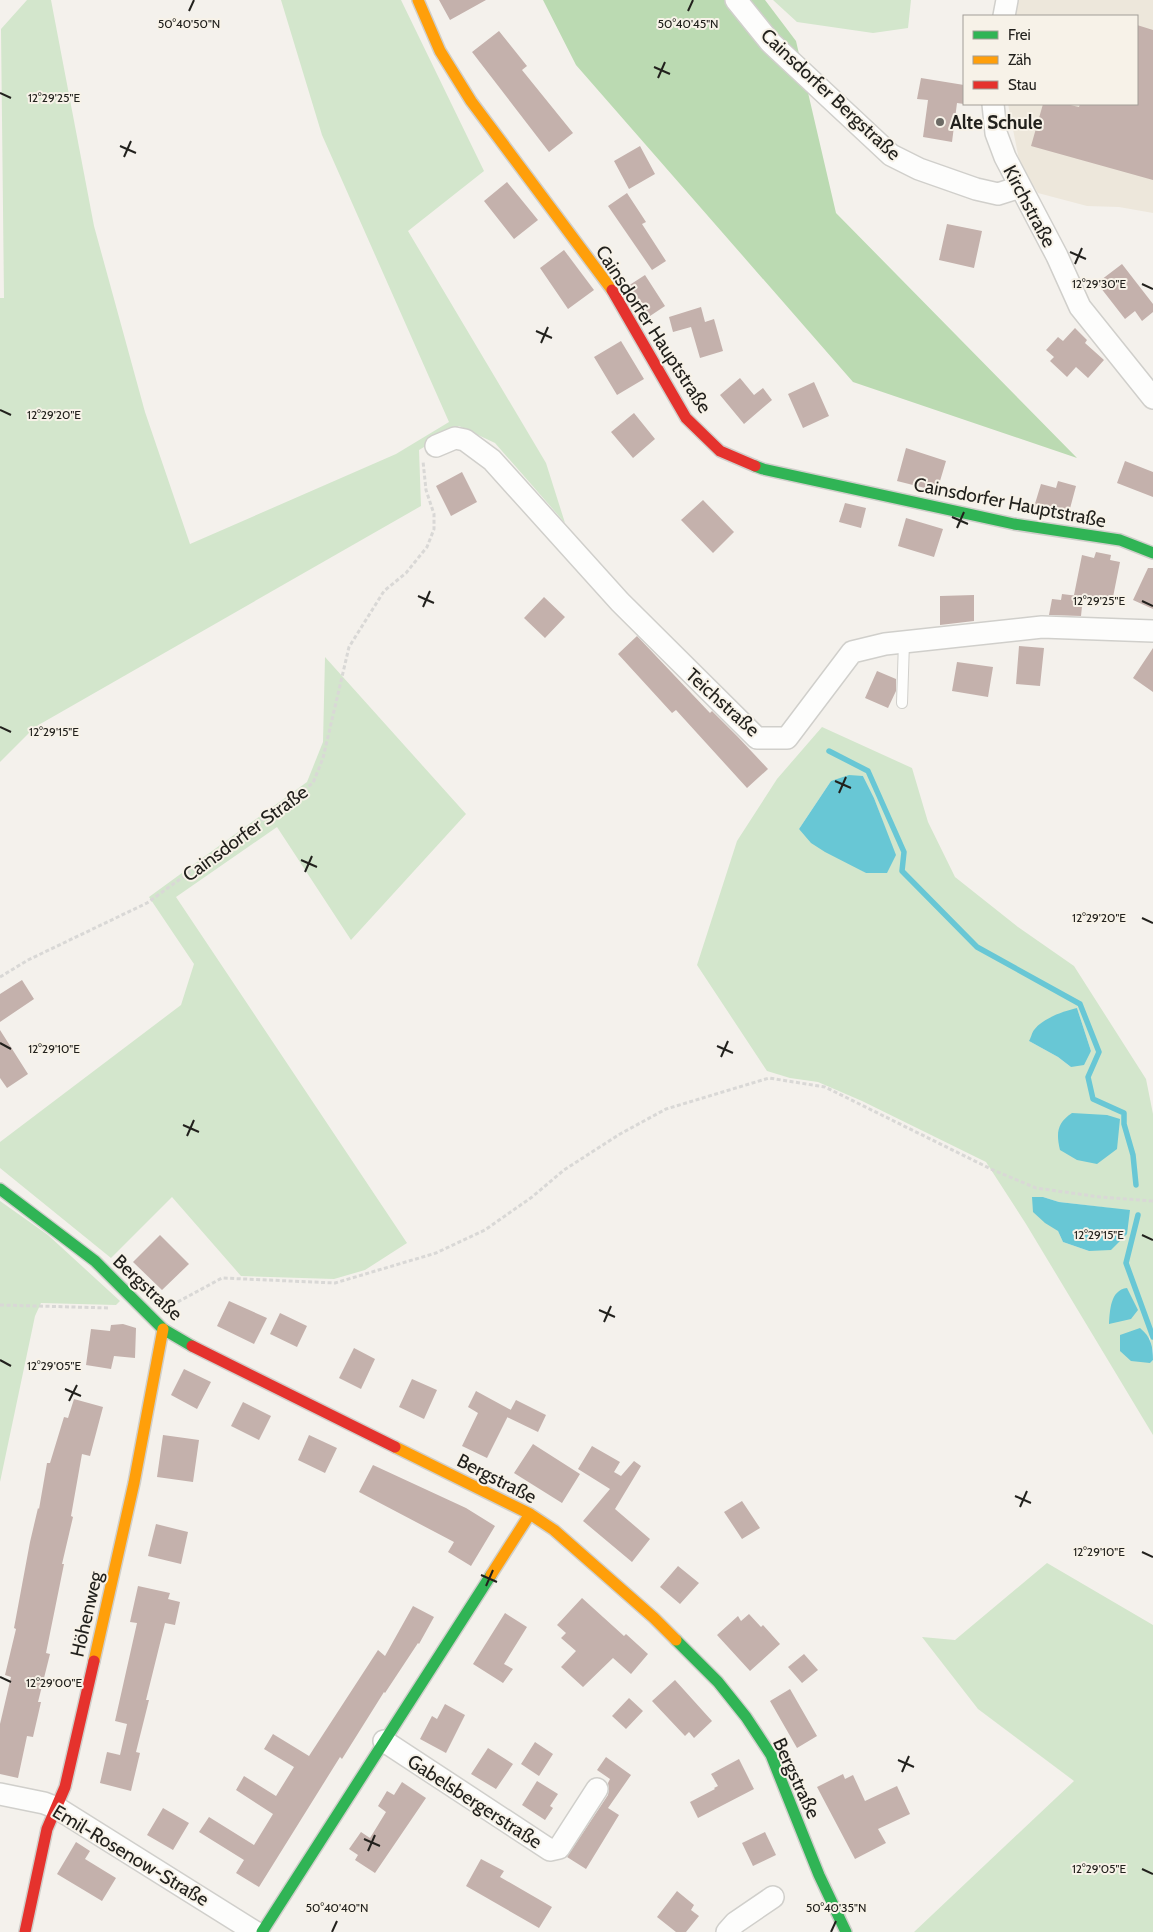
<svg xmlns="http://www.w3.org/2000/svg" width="1153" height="1932" font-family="Cabin,sans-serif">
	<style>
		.built { fill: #ede7db }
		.green { fill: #d3e6cc; fill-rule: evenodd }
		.forest { fill: #bbdab2 }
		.water { fill: #68c7d5 }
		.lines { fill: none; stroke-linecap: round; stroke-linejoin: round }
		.stream { stroke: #68c7d5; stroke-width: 5.5 }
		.building { fill: #c4b1ac }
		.lane-casing { stroke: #d0cfcb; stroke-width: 12 }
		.street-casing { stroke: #d0cfcb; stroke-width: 24 }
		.fast-casing { stroke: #d0cfcb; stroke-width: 14 }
		.slow-casing { stroke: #d0cfcb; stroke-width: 14 }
		.jam-casing { stroke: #d0cfcb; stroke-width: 14 }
		.path { stroke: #d9d8d6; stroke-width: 3; stroke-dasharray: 4 2.5; stroke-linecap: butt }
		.lane { stroke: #fdfdfc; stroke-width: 10 }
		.street { stroke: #fdfdfc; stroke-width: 21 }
		.fast { stroke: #30b455; stroke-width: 11 }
		.slow { stroke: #ff9f0a; stroke-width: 11 }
		.jam { stroke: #e5322d; stroke-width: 11 }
		.ticks { fill: none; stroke: #22211d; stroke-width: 2 }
		.poi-dot { fill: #6c6a65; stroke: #f7f2e8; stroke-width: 2 }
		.labels { text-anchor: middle; stroke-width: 4; stroke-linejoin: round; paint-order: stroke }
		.street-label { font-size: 19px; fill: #22211d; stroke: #f7f2e8 }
		.poi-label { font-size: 19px; font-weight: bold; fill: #22211d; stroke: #f7f2e8; text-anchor: start }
		.ticks-label { font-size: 12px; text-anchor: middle; fill: #22211d; stroke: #f7f2e8; stroke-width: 4; stroke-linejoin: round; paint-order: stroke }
	</style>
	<rect width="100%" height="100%" fill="#f4f1ec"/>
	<!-- built -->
	<path class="built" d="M1015,0H1153V213L1119,207L1087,206L1038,193L1020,165L1008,104H1137V16H1013Z"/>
	<!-- green -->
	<path class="green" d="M27,0H51L94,226L145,412L190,544L396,454L449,422L322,135L281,0H401L484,171L408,231L546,463L565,523L495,443L459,426L419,450L421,506L35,727L0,762V298H4L1,29Z
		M773,0H911L908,28L873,33L797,22Z
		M325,657L466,814L351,940L277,827L176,897L407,1243L365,1270L334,1279L241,1276L172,1197L111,1258L0,1168V1142L181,1005L194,964L149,897L307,782L323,742Z
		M822,727L912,768L928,822L955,877L1018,927L1074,966L1146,1079L1153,1114V1351L1149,1336L1150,1363L1153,1360V1435L1026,1224L986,1162L862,1101L818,1082L790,1078L767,1071L697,965L737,841L777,779ZM863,776L874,798L895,855L866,873L799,829L831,781ZM1077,1008L1091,1051L1071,1067L1058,1057L1029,1041ZM1043,1197L1059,1202L1110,1208L1089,1251L1063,1242Z
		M0,1201L48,1235L120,1301L116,1305L41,1303L35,1316L0,1482Z
		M1047,1563L1153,1625V1932H914L1074,1781L978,1709L922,1637L955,1640Z"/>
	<!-- forest -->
	<path class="forest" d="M543,0H765L796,41L836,213L1077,458L853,382L576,65Z"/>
	<!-- water -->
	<path class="water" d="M849,775L863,776L874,798L896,855L887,873H866L825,852L811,843L799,829L831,781Z
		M1077,1008L1091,1051L1084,1065L1071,1067L1058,1057L1029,1041C1031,1038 1032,1032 1034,1030C1043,1018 1064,1011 1077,1008Z
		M1072,1113L1107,1115L1120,1119L1117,1149L1097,1164L1077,1160L1060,1150C1056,1133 1057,1123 1072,1113Z
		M1032,1197H1043L1059,1202L1130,1210L1127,1234L1111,1250L1089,1251L1063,1242L1058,1231L1045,1223L1033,1212Z
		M1127,1288L1138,1310L1131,1319L1109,1324C1110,1311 1110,1290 1127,1288Z
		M1140,1328C1151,1337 1153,1346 1153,1360L1150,1363L1131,1361L1120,1351V1335Z"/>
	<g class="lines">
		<!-- stream -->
		<path class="stream" d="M829,751L868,771L904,852L902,871L977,947L1080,1004L1099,1052L1088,1077L1093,1099L1124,1113V1124L1133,1155L1136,1185
			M1138,1215L1126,1263L1153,1337"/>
	</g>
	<!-- building -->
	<path class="building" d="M439,0H486L450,20Z
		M1137,25L1153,30V180L1031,146L1043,104H1066L1079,107L1080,104H1137Z
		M499,31L527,66L522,70L573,133L549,152L472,52Z
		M921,78L964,85V104L957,103L952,142L923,137L928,100L917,99Z
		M640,146L655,174L629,189L614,161Z
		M507,182L538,220L514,239L484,201Z
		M627,193L646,222L642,224L666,261L652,270L608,206Z
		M947,224L982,231L974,268L939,260Z
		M564,250L594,290L568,309L540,268Z
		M1122,264L1153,304V312L1142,321L1135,311L1125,319L1097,283Z
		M645,275L665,306L647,318L628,286Z
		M701,307L705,322L714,319L723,351L700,358L691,327L673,332L669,317Z
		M1075,328L1087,340L1085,343L1104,360L1088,378L1076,367L1067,377L1050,361L1054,357L1046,350L1058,337L1063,341Z
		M621,341L644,379L617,395L594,357Z
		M740,378L754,395L763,388L772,400L744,424L720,395Z
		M814,382L829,416L803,428L788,394Z
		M634,413L655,439L633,458L611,432Z
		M906,448L946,461L937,491L897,481Z
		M1125,461L1153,472V497L1117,483Z
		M462,472L477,502L451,516L436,486Z
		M1058,481L1076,486L1068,516L1034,507L1041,484L1056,488Z
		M703,500L734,532L713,553L681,520Z
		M845,503L866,508L861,528L839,522Z
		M906,518L943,529L934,557L898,546Z
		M1096,552L1111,555L1110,560L1120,562L1112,602L1083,597L1081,616L1049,615L1052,599L1061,600L1062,594L1078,596L1074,595L1082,555L1094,558Z
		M1148,568H1153V609L1133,600Z
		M974,595V621L940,625V596Z
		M544,597L565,617L545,638L524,618Z
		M637,636L710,713L712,711L738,737L768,769L747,788L676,710L672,713L618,654Z
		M1019,646L1044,648L1040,686L1016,684Z
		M1153,648V692L1133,678Z
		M957,662L993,667L988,697L952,691Z
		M877,671L896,679V691L888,708L865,698Z
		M22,980L34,999L0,1022V994Z
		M0,1030L28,1074L7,1088L0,1078Z
		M160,1235L189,1264L162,1290L133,1262Z
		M229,1301L267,1318L254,1344L217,1326Z
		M280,1313L307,1326L297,1347L270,1334Z
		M123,1324L136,1328L135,1358L114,1356L111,1369L86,1365L91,1329L110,1331L111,1325Z
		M354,1348L375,1359L361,1389L339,1378Z
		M184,1369L211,1382L197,1409L171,1395Z
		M412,1379L437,1390L424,1419L399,1407Z
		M476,1391L511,1410L487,1458L462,1446L478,1413L468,1407Z
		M74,1399L103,1407L90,1456L82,1454L71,1516L73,1517L62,1564H64L46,1653L50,1654L38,1702H41L33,1737L27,1736L18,1778L0,1774V1724L11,1677L5,1675L16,1629L14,1628L30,1542L38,1508L39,1509L47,1463H50L64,1417L68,1418Z
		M516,1400L546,1415L538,1432L507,1417Z
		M243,1402L271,1416L259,1440L231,1426Z
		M163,1435L199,1440L193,1482L157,1477Z
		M309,1435L337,1448L325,1473L298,1460Z
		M533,1444L580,1474L562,1503L514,1473Z
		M592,1446L620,1462L614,1472L621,1476L634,1461L641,1466L615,1509L650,1539L632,1562L583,1521L610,1489L578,1469Z
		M373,1465L466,1508L495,1526L471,1566L448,1552L454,1542L359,1492Z
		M742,1501L760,1528L742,1539L724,1512Z
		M156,1524L188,1532L181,1564L148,1556Z
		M678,1566L699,1583L680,1604L660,1587Z
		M138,1586L170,1593L168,1599L180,1602L175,1625L165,1623L146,1700H149L136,1752L140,1753L131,1791L100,1783L107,1752L120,1755L127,1724L115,1721L137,1623L130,1622Z
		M582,1598L624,1636L626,1634L648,1654L631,1674L613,1658L583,1687L561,1667L576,1651L561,1638L566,1633L557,1625Z
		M413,1606L434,1617L419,1644L418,1643L385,1693L384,1692L342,1759L340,1757L259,1887L236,1873L244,1860L199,1832L209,1817L254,1845L273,1814L236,1790L244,1776L276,1796L294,1767L264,1749L273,1734L309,1756L378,1650L385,1656Z
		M505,1613L527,1627L504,1664L513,1669L503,1683L473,1664Z
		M749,1614L761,1627L763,1625L780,1644L750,1671L717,1635L738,1616L741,1621Z
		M804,1654L818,1670L802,1683L788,1667Z
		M675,1680L712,1721L694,1738L689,1732L685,1736L652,1701Z
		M790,1689L817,1736L797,1748L770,1701Z
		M629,1698L643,1711L626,1729L612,1716Z
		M445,1704L465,1715L446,1753L420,1739L432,1716L437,1719Z
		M535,1742L553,1754L539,1776L521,1764Z
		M488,1748L513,1764L496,1789L471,1774Z
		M606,1757L631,1775L608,1808L619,1815L586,1869L567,1857L608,1795L609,1789L608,1783L610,1779L597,1770Z
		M739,1759L754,1789L698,1818L690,1802L715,1789L714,1788L718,1786L711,1774Z
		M843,1774L845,1779L853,1775L865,1801L897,1786L910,1814L878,1829L886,1843L855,1859L817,1787Z
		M537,1781L558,1794L550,1806L553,1808L545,1820L522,1805Z
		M402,1782L426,1798L375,1873L355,1860L358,1855L349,1849L361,1832L370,1838L386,1812L378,1806L387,1791L394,1795Z
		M163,1808L189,1823L173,1850L147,1835Z
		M765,1832L776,1855L753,1866L742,1843Z
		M76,1842L90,1851L85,1859L116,1878L102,1901L57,1874Z
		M481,1859L504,1871L500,1877L552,1907L539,1928L466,1886Z
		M677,1891L694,1905L691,1910L699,1916L686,1932H676L657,1917Z"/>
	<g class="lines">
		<defs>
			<path id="lane" d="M902,703L904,642"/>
			<path id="street" d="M736,0L770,42L891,155L919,169L976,189L998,194L1020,187
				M1004,16L1007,0
				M993,104L996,133L1005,157L1057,256L1080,307L1153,398
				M436,446L455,438L465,440L492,460L620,602L757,738H787L852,652L885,644L1042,627L1153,631
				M384,1741L550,1850L559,1848L597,1789
				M0,1794L44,1803L57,1808L255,1932
				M727,1932L735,1923L773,1897"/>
			<path id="fast" d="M755,466L763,469L1014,524L1120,540L1153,553
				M0,1189L95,1261L163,1329L192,1346
				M676,1640L718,1682L746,1717L771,1755L819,1875L846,1932
				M262,1932L491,1575"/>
			<path id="slow" d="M418,0L440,51L471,101L612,290
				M395,1447L530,1514L554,1530L654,1618L676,1640
				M491,1575L530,1514
				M94,1661L134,1483L163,1329"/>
			<path id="jam" d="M612,290L686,418L720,451L755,466
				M192,1346L395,1447
				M25,1932L47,1829L65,1787L94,1661"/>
		</defs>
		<!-- lane casing -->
		<use href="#lane" class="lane-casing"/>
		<!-- street casing -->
		<use href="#street" class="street-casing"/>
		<!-- fast casing -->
		<use href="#fast" class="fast-casing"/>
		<!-- slow casing -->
		<use href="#slow" class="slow-casing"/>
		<!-- jam casing -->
		<use href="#jam" class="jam-casing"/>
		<!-- path -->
		<path class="path" d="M0,977L28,960L147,903L313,783L323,758L349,647L384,591L406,573L427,547L434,529V514L426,490L423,461
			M0,1305L109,1308
			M172,1305L222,1278L335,1283L436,1253L485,1230L532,1197L564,1170L620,1134L666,1109L769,1078L825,1087L993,1170L1036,1188L1100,1197L1153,1201"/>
		<!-- lane -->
		<use href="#lane" class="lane"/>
		<!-- street -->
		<use href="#street" class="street"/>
		<!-- fast -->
		<use href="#fast" class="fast"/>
		<!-- slow -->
		<use href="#slow" class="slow"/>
		<!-- jam -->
		<use href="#jam" class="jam"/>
	</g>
	<!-- ticks -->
	<path class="ticks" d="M189,11L194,0M688,11L693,0M654,67L670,74M658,78L665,62M0,93L11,98M120,146L136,153M124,157L131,141M1070,252L1086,259M1075,264L1082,248M1142,284L1153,289M536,331L552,338M541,343L548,327M0,410L11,415M952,517L968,524M957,528L964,512M418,596L434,603M1142,601L1153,606M423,607L430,591M0,727L11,732M835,781L851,788M839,793L846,777M301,860L317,867M305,872L312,856M1142,918L1153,923M0,1043L11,1049M717,1046L733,1053M721,1057L728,1041M183,1125L199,1132M187,1136L194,1120M1142,1235L1153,1240M599,1310L615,1317M604,1322L611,1306M0,1360L11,1366M65,1389L81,1396M69,1401L77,1385M1015,1496L1031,1503M1020,1507L1027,1491M1142,1552L1153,1557M481,1575L497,1582M486,1586L493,1570M0,1677L11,1682M898,1760L914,1767M902,1772L909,1756M364,1839L380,1846M368,1851L375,1835M1142,1869L1153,1874M332,1932L337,1921M831,1932L836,1921"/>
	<!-- markers -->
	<circle class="poi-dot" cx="940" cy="122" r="5"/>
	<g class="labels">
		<!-- street labels -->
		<g class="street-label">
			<text transform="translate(831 94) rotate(43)" y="7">Cainsdorfer Bergstraße</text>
			<text transform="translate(1030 206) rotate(62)" y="7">Kirchstraße</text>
			<text transform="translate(654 329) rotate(57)" y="7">Cainsdorfer Hauptstraße</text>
			<text transform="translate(1010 502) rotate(11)" y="7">Cainsdorfer Hauptstraße</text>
			<text transform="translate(723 702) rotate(42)" y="7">Teichstraße</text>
			<text transform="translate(245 833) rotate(-36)" y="7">Cainsdorfer Straße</text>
			<text transform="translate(148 1287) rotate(43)" y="7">Bergstraße</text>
			<text transform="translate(497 1478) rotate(27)" y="7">Bergstraße</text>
			<text transform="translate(86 1614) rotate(-77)" y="7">Höhenweg</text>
			<text transform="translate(797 1778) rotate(65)" y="7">Bergstraße</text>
			<text transform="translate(475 1801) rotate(33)" y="7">Gabelsbergerstraße</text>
			<text transform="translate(131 1855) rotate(31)" y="7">Emil-Rosenow-Straße</text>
		</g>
		<!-- poi labels -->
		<g class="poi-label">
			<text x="950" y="129">Alte Schule</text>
		</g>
	</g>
	<g class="ticks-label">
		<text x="189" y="28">50°40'50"N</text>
		<text x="688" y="28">50°40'45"N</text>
		<text x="54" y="102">12°29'25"E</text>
		<text x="1099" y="288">12°29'30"E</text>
		<text x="54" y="419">12°29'20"E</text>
		<text x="1099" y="605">12°29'25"E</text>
		<text x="54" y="736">12°29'15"E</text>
		<text x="1099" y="922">12°29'20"E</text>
		<text x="54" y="1053">12°29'10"E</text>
		<text x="1099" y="1239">12°29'15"E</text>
		<text x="54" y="1370">12°29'05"E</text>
		<text x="1099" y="1556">12°29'10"E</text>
		<text x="54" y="1687">12°29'00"E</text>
		<text x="1099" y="1873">12°29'05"E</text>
		<text x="337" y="1912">50°40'40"N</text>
		<text x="836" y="1912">50°40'35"N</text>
	</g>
	<!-- legend -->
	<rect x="963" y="15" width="175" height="90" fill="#f7f2e8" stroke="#a29e97"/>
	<rect x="973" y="31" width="25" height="8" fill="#30b455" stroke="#a29e97"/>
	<text x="1008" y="40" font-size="15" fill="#22211d">Frei</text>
	<rect x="973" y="56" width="25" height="8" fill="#ff9f0a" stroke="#a29e97"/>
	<text x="1008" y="65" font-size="15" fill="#22211d">Zäh</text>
	<rect x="973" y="81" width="25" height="8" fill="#e5322d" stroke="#a29e97"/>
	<text x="1008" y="90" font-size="15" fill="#22211d">Stau</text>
</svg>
